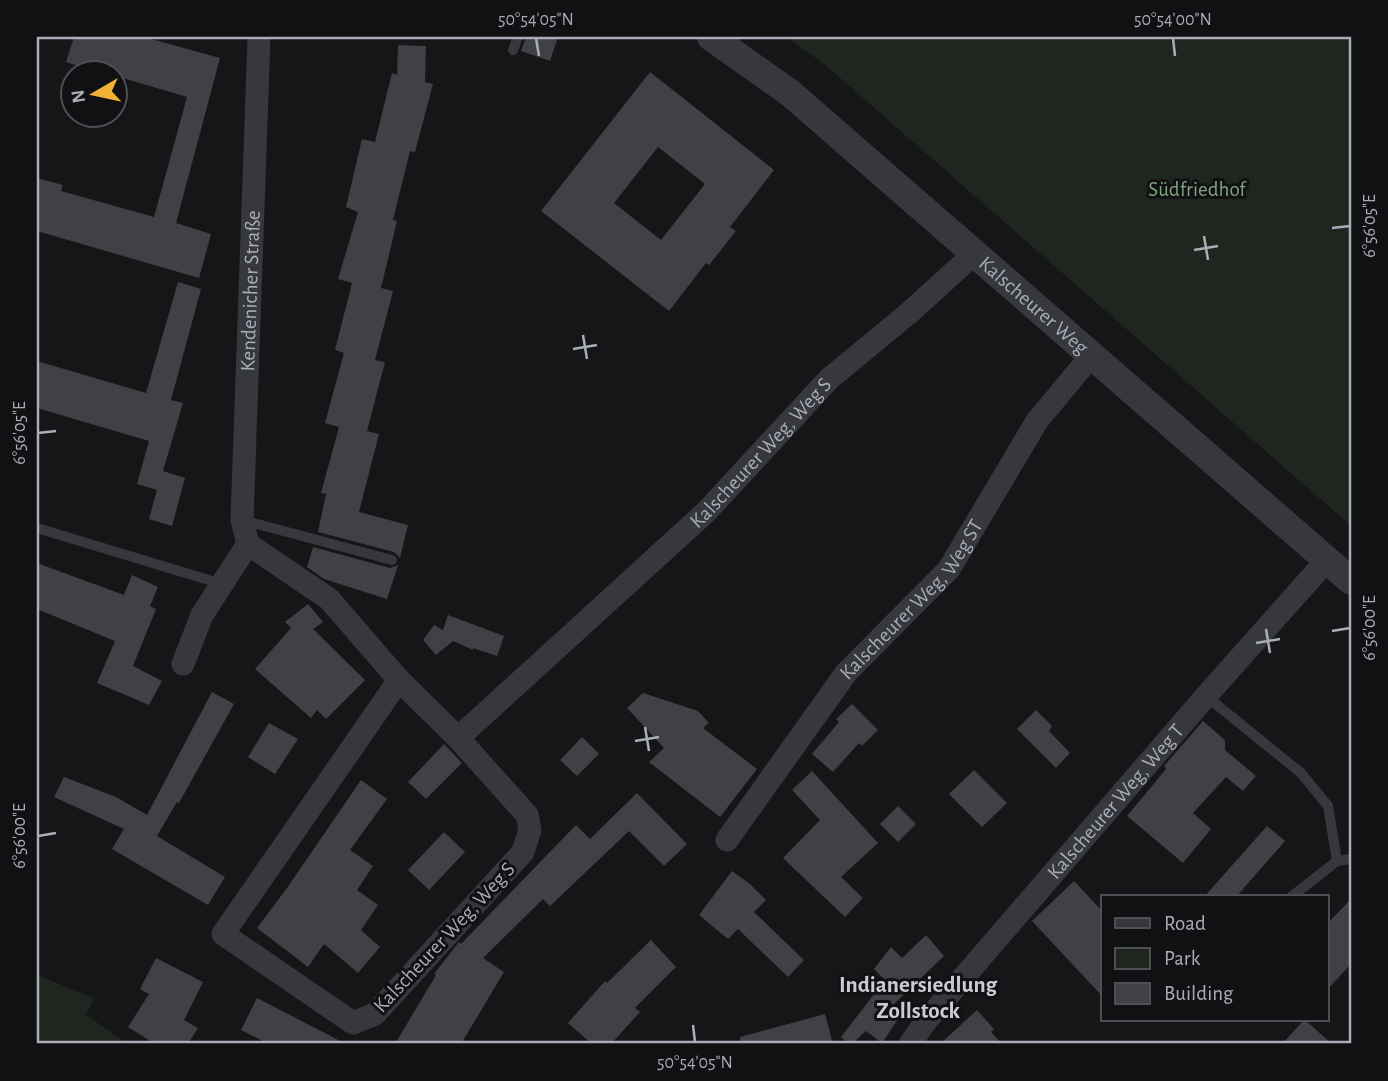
<svg xmlns="http://www.w3.org/2000/svg" width="1388" height="1081" font-family="'Alegreya Sans',sans-serif">
	<style>
		.green { fill: #1e261f }
		.building { fill: #404145; fill-rule: evenodd }
		.lines { fill: none; stroke-linecap: round; stroke-linejoin: round }
		.service { stroke: #37383d; stroke-width: 10 }
		.minor { stroke: #37383d; stroke-width: 23 }
		.tertiary { stroke: #37383d; stroke-width: 28 }
		.ticks { fill: none; stroke: #a8adb8; stroke-width: 2.5 }
		.labels { text-anchor: middle; stroke-width: 6; stroke-linejoin: round; paint-order: stroke }
		.park-label { font-size: 21px; fill: #7fa381; stroke: #111113 }
		.street-label { font-size: 21px; fill: #a8adb8; stroke: #111113 }
		.neighbourhood-label { font-size: 23px; font-weight: bold; fill: #c9ccd4; stroke: #111113 }
		.neatline { fill: none; stroke: #a8adb8; stroke-width: 2.5 }
		.ticks-label { font-size: 18px; text-anchor: middle; fill: #a8adb8 }
	</style>
	<rect width="100%" height="100%" fill="#161618"/>
	<!-- green -->
	<path class="green" d="M786,37H1351V526L823,63Z
		M37,975L94,998L86,1015L128,1044H37Z"/>
	<!-- building -->
	<path class="building" d="M74,37H144L220,58L176,223L211,234L199,278L37,231V178L63,185L61,191L154,217L187,97L116,76V74H105L66,62Z
		M526,37H558L550,61L521,51Z
		M398,45L426,46L425,82L433,84L415,152L410,151L393,220L397,221L381,288L393,291L375,360L385,362L367,431L379,434L359,512L408,525L400,558L394,552L318,532L326,494L321,493L339,427L325,423L344,353L335,350L352,283L338,279L358,212L346,207L362,139L375,142L392,73L397,75Z
		M650,72L774,170L730,227L736,231L709,265L706,263L669,311L541,211ZM658,147L705,184L661,240L614,203Z
		M178,282L201,289L171,400L183,403L163,471L185,478L172,526L149,519L157,490L137,484L149,441L37,408V361L146,393Z
		M313,547L390,568L398,565L387,599L324,579L307,567Z
		M37,563L124,595L132,575L158,587L150,606L156,609L133,666L162,681L149,705L97,683L115,641L37,609Z
		M308,604L323,622L313,629L365,680L326,719L317,710L311,718L255,669L291,628L285,622Z
		M448,615L504,636L497,656L473,648V650L453,641L436,655L423,640L434,625L443,630Z
		M212,692L234,704L179,803L177,802L157,836L225,877L208,905L112,849L124,829L54,797L64,777L116,797L147,815Z
		M643,693L698,711L709,723L703,728L757,769L720,817L649,762L664,748L627,708Z
		M852,704L878,730L862,746L859,743L833,772L812,754L839,722L836,719Z
		M1036,710L1052,726L1049,731L1070,753L1056,768L1017,729Z
		M1203,721L1225,740V750L1256,776L1243,791L1226,777L1193,813L1211,829L1183,863L1127,816L1166,769L1164,766Z
		M269,723L298,739L275,774L248,757Z
		M582,737L599,754L577,776L560,760Z
		M444,744L462,763L426,799L408,782Z
		M974,770L1007,803L982,827L949,794Z
		M812,771L878,843L841,877L863,898L845,917L783,858L820,820L792,790Z
		M361,780L387,799L350,850L373,866L357,890L378,905L361,930L380,947L358,973L324,944L308,967L257,928L287,888Z
		M637,793L687,844L664,866L629,831L550,906L543,899L483,958L504,972L461,1044H395L436,975L434,974L459,942L461,944L576,825L590,839Z
		M898,806L916,824L898,842L880,824Z
		M1267,826L1285,841L1236,897H1204Z
		M444,832L465,852L429,890L408,870Z
		M732,871L750,884L766,900L754,912L804,960L788,977L738,929L728,939L699,915Z
		M1074,881L1103,912V997L1032,921Z
		M1351,899V964L1327,990V924Z
		M926,935L944,956L894,1004L903,1012L882,1043L866,1031L852,1044H849L841,1037L885,980L874,969L891,947L902,958Z
		M651,940L676,967L635,1008L640,1012L611,1044H592L568,1023L605,981L607,983Z
		M156,958L203,982L184,1020L198,1028L188,1044H155L128,1027L149,994L140,989Z
		M257,998L346,1044H269L241,1030Z
		M977,1010L994,1029L991,1032L1002,1044H940Z
		M825,1014L833,1044H741L740,1037Z
		M1304,1020H1305L1332,1044H1282Z"/>
	<g class="lines">
		<!-- service -->
		<path class="service" d="M513,50L518,37
			M242,520L392,560
			M37,528L212,581L221,587
			M1206,696L1301,773L1328,806L1337,861
			M1291,897L1337,861L1351,859"/>
		<!-- minor -->
		<g class="minor">
			<path id="s1" d="M248,544L242,520L259,37"/>
			<path d="M248,544L329,599L399,680"/>
			<path d="M183,664L202,615L248,544"/>
			<path d="M399,680L458,738L527,815L530,830L523,852L375,1014L353,1023L223,934Z"/>
			<path id="s2" d="M458,738L706,512L829,379L909,313L974,254"/>
			<path id="s3" d="M727,840L846,673L949,569L1037,421L1091,356"/>
			<path id="s4" d="M910,1044L926,1021L1206,696L1326,561"/>
		</g>
		<!-- tertiary -->
		<path class="tertiary" id="s5" d="M711,37L790,93L1351,581"/>
	</g>
	<!-- ticks -->
	<path class="ticks" d="M536,38L539,56M1173,38L1175,56M1332,228L1350,226M1204,236L1208,260M1194,250L1218,246M583,335L587,359M573,349L597,345M38,433L56,431M1266,629L1270,653M1332,631L1350,628M1256,643L1280,639M645,727L649,751M635,741L659,737M38,836L56,833M693,1025L695,1042"/>
	<g class="labels">
		<!-- park labels -->
		<g class="park-label">
			<text x="1197" y="196">Südfriedhof</text>
		</g>
		<!-- street labels -->
		<g class="street-label">
			<text dy="7" stroke="none"><textPath href="#s1" startOffset="254">Kendenicher Straße</textPath></text>
			<text dy="7" stroke="none"><textPath href="#s5" startOffset="420">Kalscheurer Weg</textPath></text>
			<text dy="7" stroke="none"><textPath href="#s2" startOffset="416">Kalscheurer Weg, Weg S</textPath></text>
			<text dy="7" stroke="none"><textPath href="#s3" startOffset="304">Kalscheurer Weg, Weg ST</textPath></text>
			<text dy="7" stroke="none"><textPath href="#s4" startOffset="318">Kalscheurer Weg, Weg T</textPath></text>
			<text transform="translate(444 937) rotate(-47)" y="7">Kalscheurer Weg, Weg S</text>
		</g>
		<!-- neighbourhood labels -->
		<g class="neighbourhood-label">
			<text x="918" y="992">Indianersiedlung<tspan x="918" dy="26">Zollstock</tspan></text>
		</g>
	</g>
	<!-- border -->
	<rect width="1388" height="1081" fill="none" stroke="#111113" stroke-width="77"/>
	<!-- legend -->
	<rect x="1101" y="895" width="228" height="126" fill="#111113" stroke="#4d4f55" stroke-width="2"/>
	<rect x="1115" y="918" width="35" height="10" fill="#37383d" stroke="#4d4f55" stroke-width="2"/>
	<text x="1164" y="930" font-size="21" fill="#a8adb8">Road</text>
	<rect x="1115" y="948" width="35" height="21" fill="#1e261f" stroke="#4d4f55" stroke-width="2"/>
	<text x="1164" y="965" font-size="21" fill="#a8adb8">Park</text>
	<rect x="1115" y="983" width="35" height="21" fill="#404145" stroke="#4d4f55" stroke-width="2"/>
	<text x="1164" y="1000" font-size="21" fill="#a8adb8">Building</text>
	<!-- north arrow -->
	<g transform="translate(94 94) rotate(261)"><circle r="33" fill="#111113" stroke="#4d4f55" stroke-width="2"/>
	<path d="M0-5L12 26L0 18L-12 26Z" fill="#f2b134"/>
	<text y="-10" font-size="19" font-weight="bold" text-anchor="middle" fill="#a8adb8">N</text>
	</g>
	<rect x="38" y="38" width="1312" height="1004" class="neatline"/>
	<g class="ticks-label">
		<text x="536" y="25">50°54'05"N</text>
		<text x="1173" y="25">50°54'00"N</text>
		<text transform="translate(1369 226) rotate(-90)" y="6">6°56'05"E</text>
		<text transform="translate(19 433) rotate(-90)" y="6">6°56'05"E</text>
		<text transform="translate(1369 628) rotate(-90)" y="6">6°56'00"E</text>
		<text transform="translate(19 836) rotate(-90)" y="6">6°56'00"E</text>
		<text x="695" y="1068">50°54'05"N</text>
	</g>
</svg>
